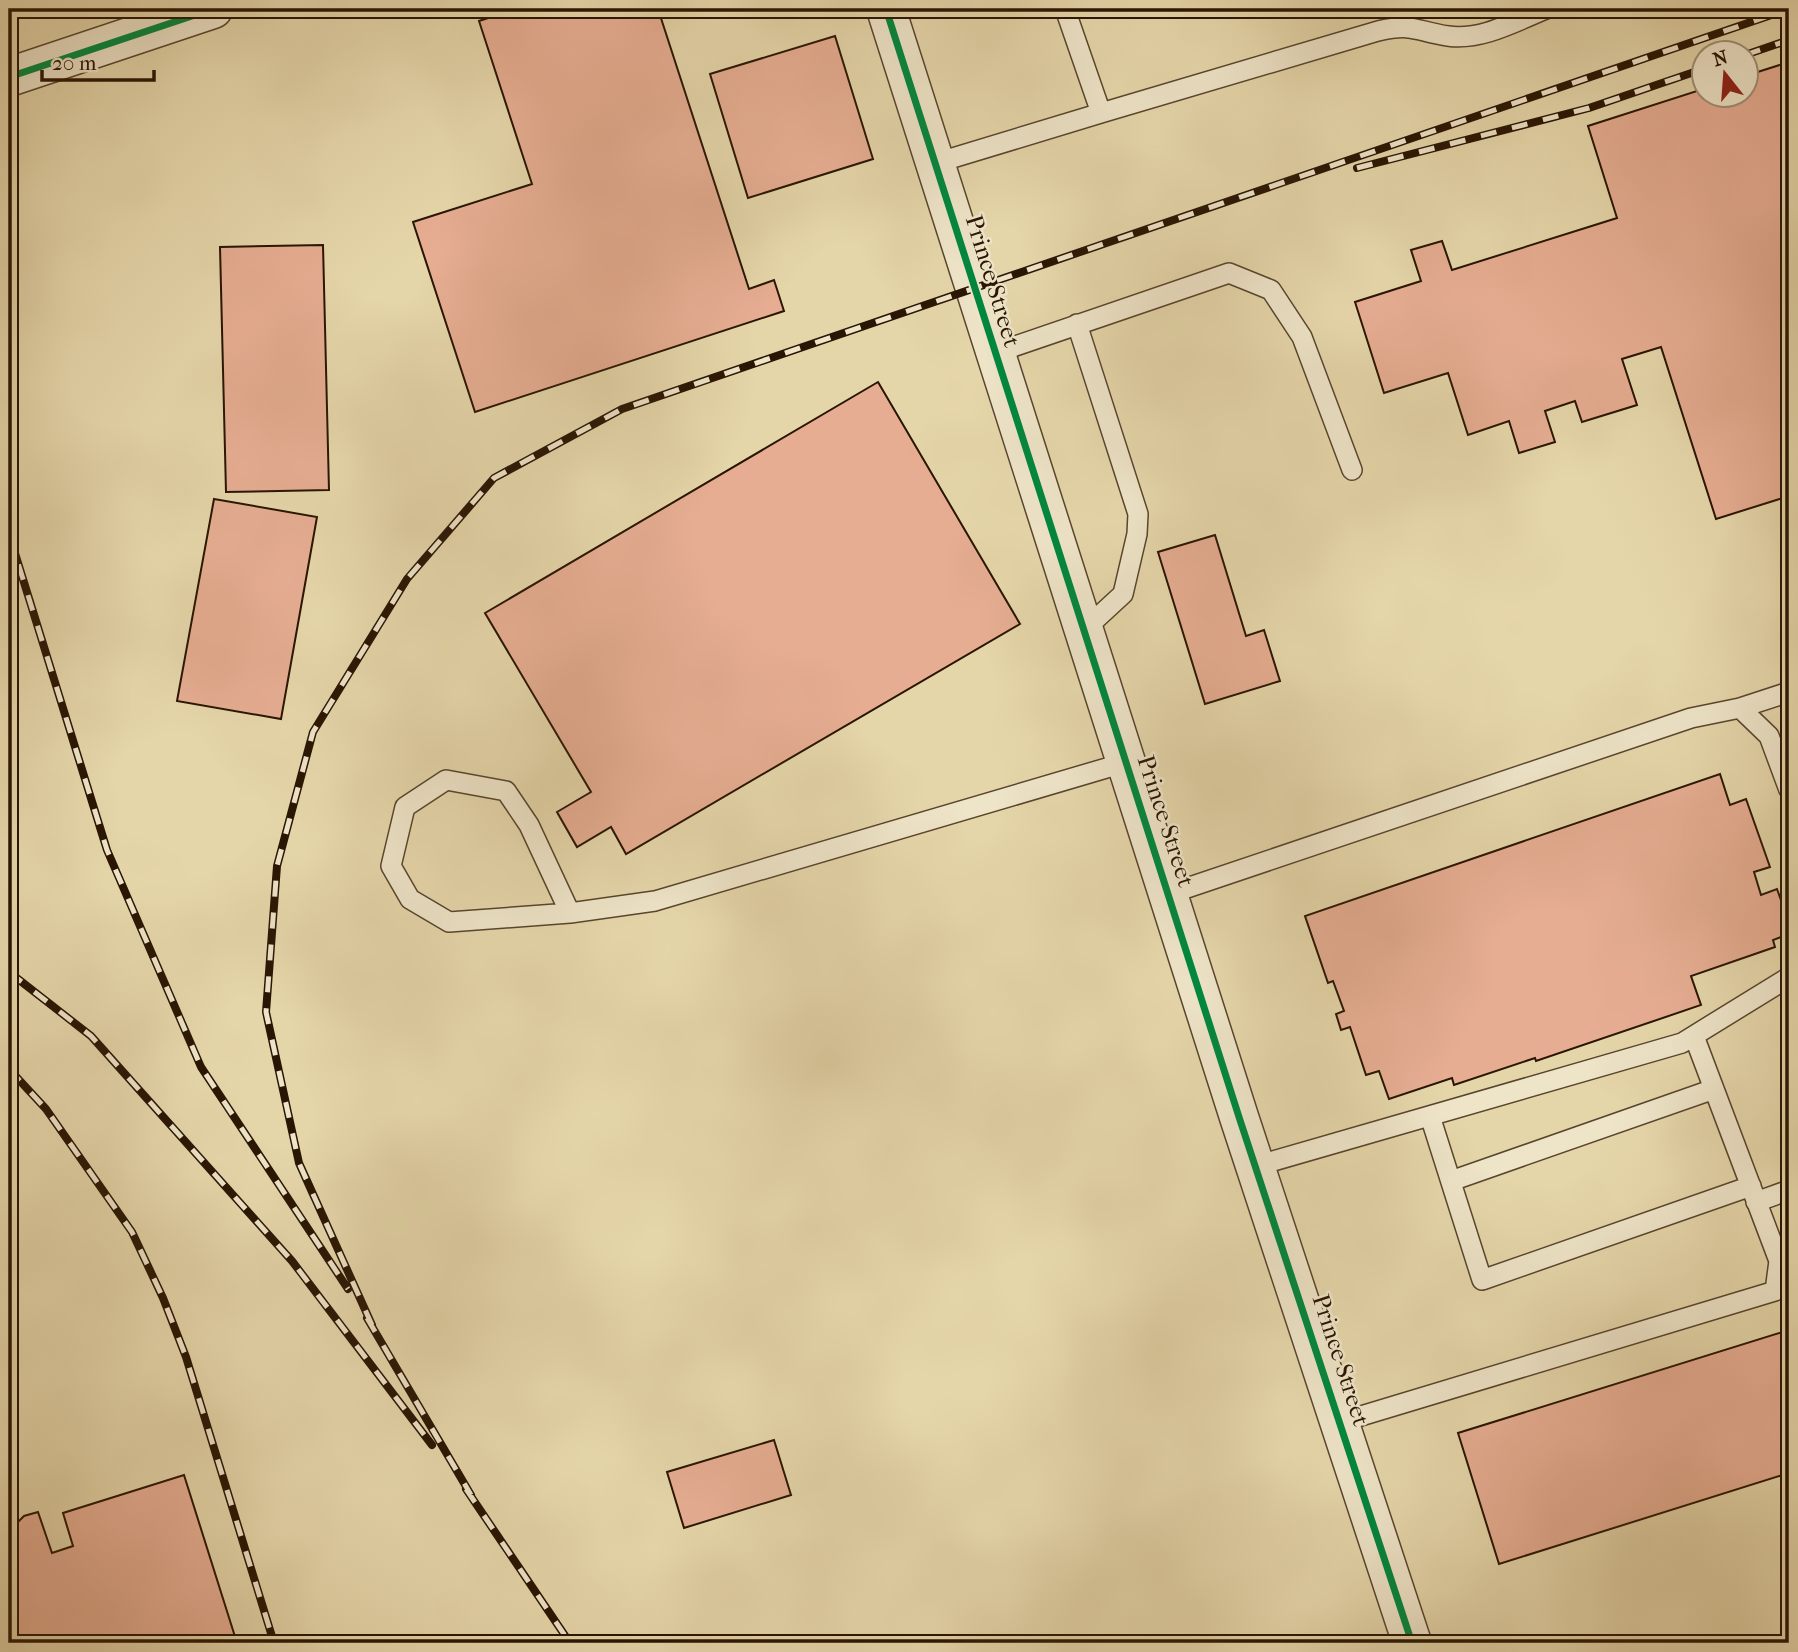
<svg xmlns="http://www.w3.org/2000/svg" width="1798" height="1652" font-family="'IM FELL French Canon',serif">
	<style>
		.building { fill: #e6ad92; stroke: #291503; stroke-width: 2 }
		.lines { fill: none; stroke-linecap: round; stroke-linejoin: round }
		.lane-casing { stroke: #58452d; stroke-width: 22 }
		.street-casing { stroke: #58452d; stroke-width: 41 }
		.lane { stroke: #eee4c8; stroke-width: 19 }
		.street { stroke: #eee4c8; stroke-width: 38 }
		.rail-casing { stroke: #291503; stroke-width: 8 }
		.rail { stroke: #eee4c8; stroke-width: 5; stroke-dasharray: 16; stroke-linecap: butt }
		.cycleway-casing { stroke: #eee4c8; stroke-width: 11 }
		.cycleway { stroke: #00873e; stroke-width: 7 }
		.labels { text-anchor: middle; stroke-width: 5; stroke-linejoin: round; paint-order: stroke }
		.street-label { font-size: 24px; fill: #291503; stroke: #eee4c8 }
	</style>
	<rect width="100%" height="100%" fill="#e5d6aa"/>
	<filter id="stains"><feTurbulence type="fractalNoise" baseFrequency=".00286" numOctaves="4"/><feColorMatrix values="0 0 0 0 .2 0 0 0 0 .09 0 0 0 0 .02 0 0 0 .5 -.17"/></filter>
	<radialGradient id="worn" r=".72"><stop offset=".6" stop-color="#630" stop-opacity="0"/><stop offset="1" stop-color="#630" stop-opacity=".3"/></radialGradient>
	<!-- building -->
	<path class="building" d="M516,9H658L749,289L774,280L784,311L475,412L413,222L532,184L479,21Z
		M835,36L873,159L748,198L710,74Z
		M1789,62V496L1716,519L1661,347L1622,359L1637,405L1582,422L1575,401L1545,411L1555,442L1519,453L1509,421L1468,435L1448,373L1384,393L1355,302L1421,281L1411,250L1442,241L1452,270L1617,218L1588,126L1703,89V94H1745V76Z
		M323,245L329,490L226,492L220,247Z
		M878,382L1020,624L626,854L611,827L577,847L557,812L591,792L485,613Z
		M214,499L317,517L281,719L177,701Z
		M1215,535L1246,636L1264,630L1280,681L1205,704L1158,552Z
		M1720,774L1730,805L1746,799L1770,867L1754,872L1761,895L1777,889L1789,923V934L1773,940L1775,947L1691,976L1701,1005L1536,1061L1535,1058L1454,1085L1452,1078L1389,1099L1379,1071L1366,1075L1350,1027L1341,1030L1336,1014L1344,1011L1333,981L1328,983L1305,916Z
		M1789,1330V1473L1499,1564L1458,1433Z
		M774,1440L791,1495L684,1528L667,1472Z
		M184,1475L237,1643H9V1531L24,1516L38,1512L52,1553L73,1546L63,1513Z"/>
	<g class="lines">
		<defs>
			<path id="lane" d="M1101,113L1378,31C1414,23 1415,31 1448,36C1481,41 1516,21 1546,9
				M936,163L1101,113L1065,9
				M1077,324L1138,514L1137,534L1123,594L1084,630
				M995,353L1229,273L1271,290L1302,337L1352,470
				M1740,708L1789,692
				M1169,894L1691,718L1740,708L1769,736L1789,790
				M570,913L529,825L506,791L446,780L405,807L391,866L410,899L449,922L570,913L655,901L1127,762
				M1430,1116L1482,1280L1751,1186
				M1256,1166L1682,1043L1789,977
				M1451,1181L1714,1089
				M1756,1202L1789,1190
				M1341,1422L1775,1291L1779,1261L1694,1036"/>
			<path id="street" d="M886,9L1239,1117L1412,1643
				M9,77L213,9"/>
		</defs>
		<!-- lane casing -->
		<use href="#lane" class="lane-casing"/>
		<!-- street casing -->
		<use href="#street" class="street-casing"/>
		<!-- lane -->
		<use href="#lane" class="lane"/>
		<!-- street -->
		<use href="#street" class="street"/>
		<defs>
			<path id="rail" d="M1745,55L1789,40
				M1357,168L1589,108L1703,69
				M9,534L107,850L201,1067L348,1289
				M9,972L91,1036L292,1261L432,1445
				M9,1069L46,1109L132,1232L163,1298L186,1357L274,1643
				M367,1318L471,1495
				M372,1325L299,1163L266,1012L277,866L313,732L407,579L494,478L622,409L1789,9
				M466,1489L570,1643"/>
		</defs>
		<!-- rail casing -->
		<use href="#rail" class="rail-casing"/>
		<!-- rail -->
		<use href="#rail" class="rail"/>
		<defs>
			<path id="cycleway" d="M886,9L1239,1117L1412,1643
				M9,77L213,9"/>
		</defs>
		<!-- cycleway casing -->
		<use href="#cycleway" class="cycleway-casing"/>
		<!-- cycleway -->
		<use href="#cycleway" class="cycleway"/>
	</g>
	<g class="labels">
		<!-- street labels -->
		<g class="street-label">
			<text transform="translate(993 281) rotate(73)" y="8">Prince Street</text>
			<text transform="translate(1166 821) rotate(72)" y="8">Prince Street</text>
			<text transform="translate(1341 1360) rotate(72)" y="8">Prince Street</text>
		</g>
	</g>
	<!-- margin -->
	<rect width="1798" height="1652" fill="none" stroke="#e5d6aa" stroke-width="35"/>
	<rect x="10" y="10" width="1777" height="1631" fill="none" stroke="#291503" stroke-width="3.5"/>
	<rect x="18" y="18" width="1763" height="1617" fill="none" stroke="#291503" stroke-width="2"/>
	<!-- north arrow -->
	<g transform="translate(1725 74) rotate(343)"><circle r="33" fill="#eee4c8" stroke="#9f9179" stroke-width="2"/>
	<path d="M0-5L12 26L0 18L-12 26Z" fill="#8f2418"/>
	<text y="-10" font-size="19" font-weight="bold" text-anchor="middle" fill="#291503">N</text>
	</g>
	<!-- scale -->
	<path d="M42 70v10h112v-10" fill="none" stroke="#291503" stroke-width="3.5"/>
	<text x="52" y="70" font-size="21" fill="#291503" stroke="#eee4c8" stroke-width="5" paint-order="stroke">20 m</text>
	<rect width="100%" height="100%" filter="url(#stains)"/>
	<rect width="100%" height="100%" fill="url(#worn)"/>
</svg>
